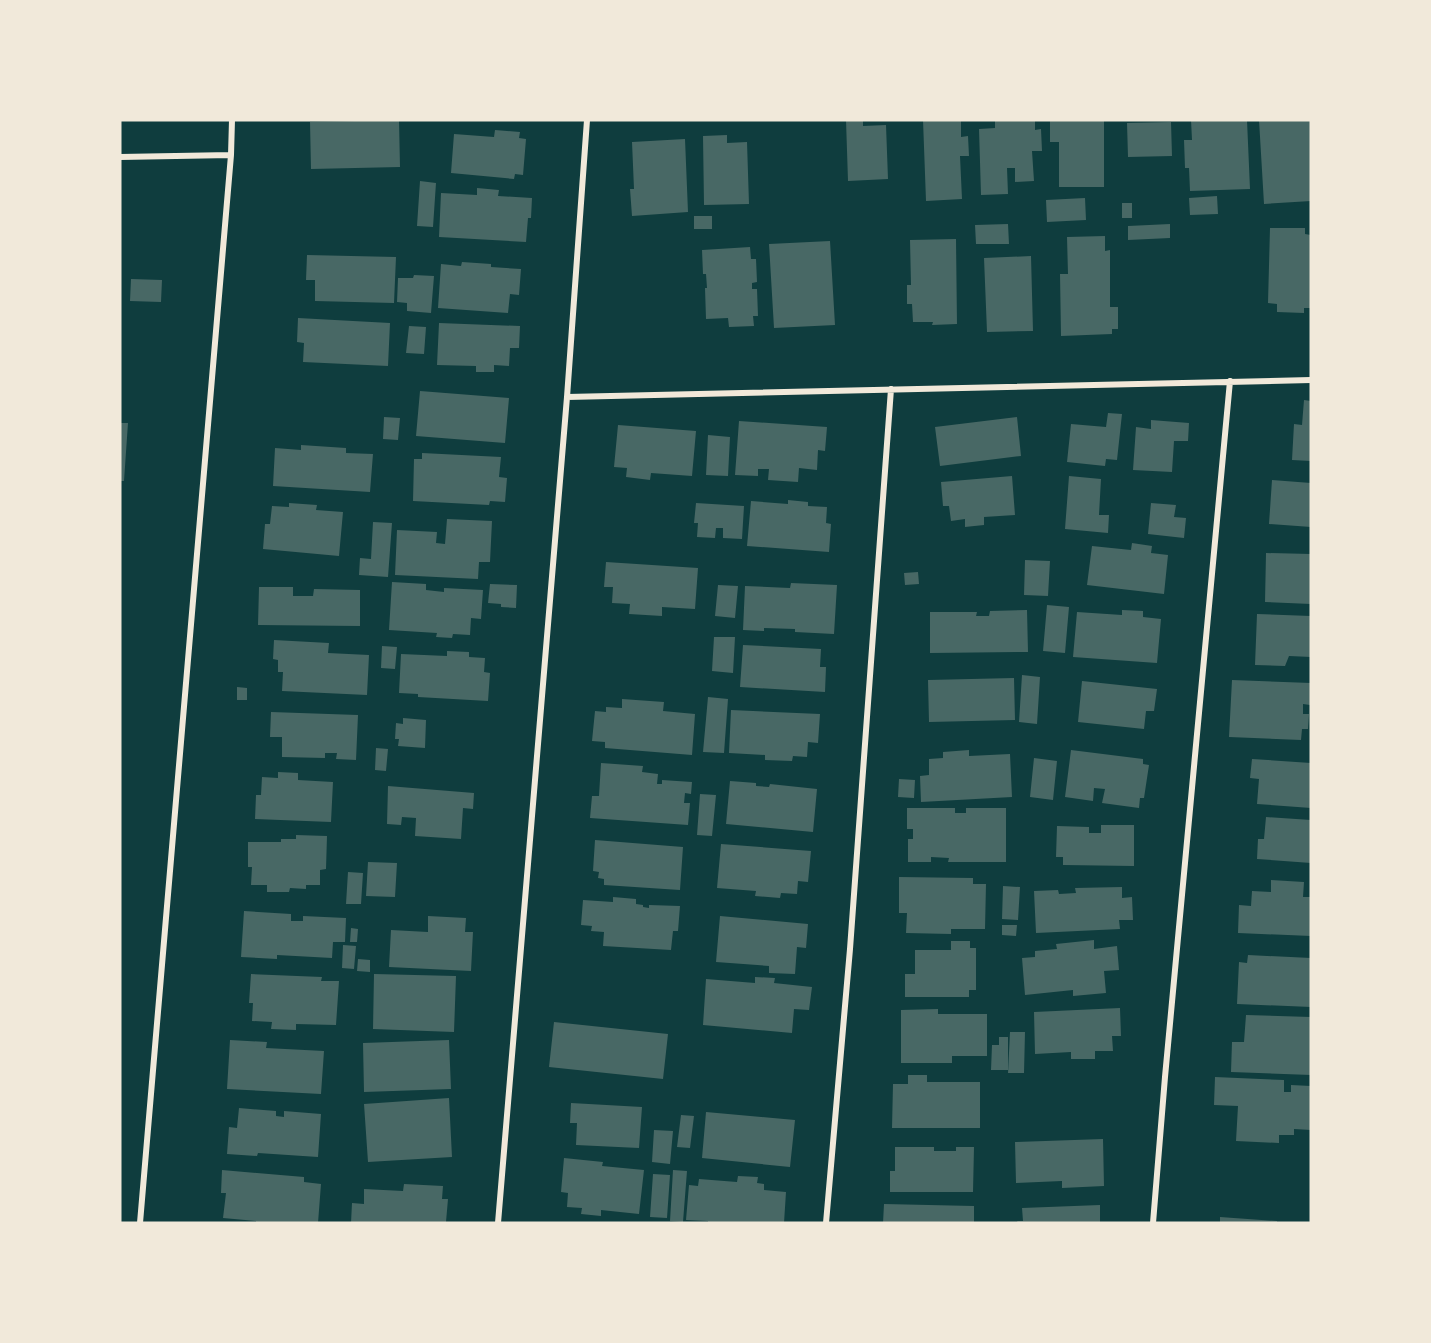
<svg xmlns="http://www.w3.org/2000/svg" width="1431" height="1343" font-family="'Noto Serif',serif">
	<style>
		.building { fill: #486865 }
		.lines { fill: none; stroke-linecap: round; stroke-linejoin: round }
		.minor { stroke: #f1e9da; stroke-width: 6 }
	</style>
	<rect width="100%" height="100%" fill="#0f3d3e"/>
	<!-- building -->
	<path class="building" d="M399,120L400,167L311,169L310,122Z
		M846,120H863V126L886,125L888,179L848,181Z
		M923,120L961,121V137L968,136L969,156H960L962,199L926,201Z
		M995,120H1035V130L1041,129L1042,151H1032L1034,181L1015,182V168H1007L1008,194L981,195L979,129L995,128Z
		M1056,120H1104V187H1059V142H1050V121Z
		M1191,120H1247L1250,189L1190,191L1189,168H1185L1184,140H1192Z
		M1259,120H1311V201L1264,204Z
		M1171,122L1172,156L1128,157L1127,123Z
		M495,130L520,132L519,138L526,139L523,175L515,174L514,179L451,173L454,134L494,137Z
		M727,135V143L747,142L749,204L704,205L703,136Z
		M685,139L688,212L632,216L630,189H634L632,142Z
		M420,181L436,183L433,227L417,226Z
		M477,188L499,190L498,196L532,198L531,218H528L526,242L439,237L441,193L477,195Z
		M1217,196L1218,214L1190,215L1189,198Z
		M1085,198L1086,220L1047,222L1046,200Z
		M1122,203H1132V218H1122Z
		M694,216H712V229H694Z
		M1008,224L1009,244H976L975,225Z
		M1170,224V238L1128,240V226Z
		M1270,228H1305V234L1311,235V308H1304V313L1277,312V304L1268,303Z
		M1105,236V251L1110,250V307H1118V329H1112V334L1061,336L1060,274H1068L1067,237Z
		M956,239L957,324L932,325L933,322H913L912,304H907V285H911L910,240Z
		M830,241L835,325L774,328L769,244Z
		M750,247L751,259H756L757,282L752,283V289H757L758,316H753L754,326L729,327L728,318L706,319L705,288H707L706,274H703L702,250Z
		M307,255L396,257L394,303L315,301V280H306Z
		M1031,256L1033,331L987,332L984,258Z
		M462,262L491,264V267L521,269L519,295L510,294L508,313L438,308L441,264L461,266Z
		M414,275L434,276L431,313L407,311V303L397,302L398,278H413Z
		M131,279L162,280L161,302L130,301Z
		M298,318L390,323L388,366L303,362L304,343L297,342Z
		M439,323L520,326L519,348H510L509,366L494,365V372H476V366L437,365Z
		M409,326L426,327L424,354L406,353Z
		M420,391L509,398L505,443L416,436Z
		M1304,400L1311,401V461L1292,460L1294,424L1302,425Z
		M1108,413L1122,414L1117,460L1106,459L1105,466L1067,462L1071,424L1106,427Z
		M384,417L400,418L398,440L383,439Z
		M1017,417L1021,456L940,466L935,427Z
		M1151,420L1189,423L1188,441H1174L1172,472L1133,470L1136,427L1151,429Z
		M739,421L827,427L825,451L818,450L817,470L799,468L798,482L768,480L769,469H758V476L735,475Z
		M120,423H128L124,481H120Z
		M618,425L696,431L692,476L651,473L650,480L626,477L627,468L614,467Z
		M708,435L730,437L728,476L706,475Z
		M301,445L346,448V453L373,454L370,492L273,486L275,448L301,450Z
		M422,453L501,457L499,477L507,478L505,502L490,501L489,505L413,501L414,459H422Z
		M1012,476L1015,515L984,517V525L965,527V519L951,521L949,506H943L941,482Z
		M1069,476L1101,479L1099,515H1109L1108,533L1065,529Z
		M1272,480L1311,483V527L1269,524Z
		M788,500L808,502V506L827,507L826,523L831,524L829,552L747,546L751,501L788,504Z
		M289,503L317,505L316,510L343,512L339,556L263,549L265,524H270L272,506L289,507Z
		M696,503L744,506L742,539L723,538V528H716L715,538L697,537L698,523H694Z
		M1151,503L1176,505L1174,517L1186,518L1184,538L1148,534Z
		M447,519L492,521L490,562H479L478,579L395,575L397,530L437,532L436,543L445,544Z
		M373,522L392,523L388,577L359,575L360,558L371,559Z
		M1132,543L1152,546L1151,553L1168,555L1164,594L1087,585L1092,546L1131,550Z
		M1266,553L1311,554V604L1265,602Z
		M1025,560L1050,561L1048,596L1024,595Z
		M606,562L698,568L695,609L662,607V616L629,614L630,604L612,603L613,587H604Z
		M918,572L919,584L905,585L904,573Z
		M392,582L426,584V590L444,592V588L483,590L481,619L471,618L470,635L453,634L452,638L436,637L437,633L389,630Z
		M791,583L837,585L834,634L795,632V629L764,628V631L743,630L745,586L790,588Z
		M490,584L517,585L516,608L501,607V604L488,603Z
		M718,585L738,586L735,618L715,616Z
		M259,587H293V596H313L314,589L360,590V626L258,625Z
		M1047,605L1069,607L1065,653L1043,651Z
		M1027,610L1028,652L930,653V612H977L976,616H989L990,611Z
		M1122,610L1143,611V617L1161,619L1157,663L1073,657L1077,612L1122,615Z
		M1257,614L1311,616V657L1289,656L1285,666L1255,665Z
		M714,637H735L733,673L712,671Z
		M274,640L329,643L328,653L369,655L367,695L282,691L283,672H278V660L273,659Z
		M743,645L821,649L820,667H826L825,692L740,687Z
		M382,646L397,647L395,669L381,668Z
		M447,651L469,652V657L485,658L484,672L490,673L488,701L418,697V694L399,693L401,654L447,656Z
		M1022,675L1040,677L1037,724L1019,722Z
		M1014,678L1015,720L929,722L928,680Z
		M1232,680L1311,683L1310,705L1303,704V714H1309L1308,729H1302L1301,740L1229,737Z
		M1082,681L1157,689L1154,711H1146L1144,729L1078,722Z
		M237,687L247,688V700H237Z
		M708,697L728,699L724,753L703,752Z
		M622,699L664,702L663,711L695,714L692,755L605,748V742L592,741L595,711L606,712V707L622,708Z
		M731,710L820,714L818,743L808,742L807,757L793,756L792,761L765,760V755L729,753Z
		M271,712L358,715L356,760L336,759L337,753H325V758L282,757V737H270Z
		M403,718L426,720L425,748L398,746L399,739H395L396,723L403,724Z
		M376,748L388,749L386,771L375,770Z
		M969,750V756L1010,754L1012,797L921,802L920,776L929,775V759L943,758V752Z
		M1071,750L1143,759V764L1149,765L1144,798H1140L1139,808L1102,803L1105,789L1094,788L1093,801L1065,797Z
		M1034,758L1057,761L1053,800L1030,797Z
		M1252,759L1311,763V808L1257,804L1259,779L1250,778Z
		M601,763L643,766L642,772L658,774L657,784H662V780L692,782L691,794L685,793L684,803H690L688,825L590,818L592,796H599Z
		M278,772L298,773V780L333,782L331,822L255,819L256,795H261L262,777L278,778Z
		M899,779L915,780L914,798L898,797Z
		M730,781L756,783V786L769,787L770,784L817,789L813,832L726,824Z
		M388,786L474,793L473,809L463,808L461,839L415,836L416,818L402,817L401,825L387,824Z
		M700,794L716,795L712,836L697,835Z
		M907,808H955V813H966V808H1006V862H948L949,858L931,857V862H908V839H913V829H907Z
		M1266,817L1311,820V863L1257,859L1258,839H1264Z
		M1101,825H1134V866L1063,865V857H1056L1057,826L1089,827V833H1101Z
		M296,835L327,836L326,869L320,870V885H306V889L290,888L289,892H267V885H251L252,867H248V842H281V839H296Z
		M595,840L683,847L680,890L604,885V879L598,878L599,872L593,871Z
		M721,844L811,851L808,882L798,881L797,894L781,893L780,898L755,896L756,891L717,888Z
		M368,862L397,863L395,897L366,896Z
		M348,872L363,873L361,904H346Z
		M899,877L973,878V884H986L985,929H951V934L906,933L907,913H899Z
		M1271,880L1304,882L1303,897H1311V936L1238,933L1239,905L1251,906L1252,891L1271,892Z
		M1003,886L1020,887L1018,920L1002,919Z
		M1122,887V898L1132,897L1133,920H1119L1120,929L1036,933L1034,891L1058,890L1059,894L1076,893L1075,888Z
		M613,897L636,899V904L643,905V907L649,908V905L680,906L678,931H673L671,950L603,946L604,932L591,931L592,926L581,925L583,900L613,902Z
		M244,911L291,914V921H303V916L346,918L345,942H333L332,958L277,955V959L241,957Z
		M428,916L466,918L465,932H473L471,971L389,967L391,930L428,932Z
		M720,916L808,924L806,948L797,947L795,974L769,973V966L716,962Z
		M1002,925H1017L1016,936L1002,935Z
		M351,928L358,929L357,942H350Z
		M1094,940V949L1117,946L1119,970L1104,971L1106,993L1073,996V990L1025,995L1022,958L1035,957V951L1057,949L1056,944Z
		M951,941H970V948H976V990H969V997H905V974H915V950H951Z
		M343,945L356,946L354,969L342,968Z
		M1248,955L1311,958V1007L1237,1004L1239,962L1247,963Z
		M358,959L370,960V972L357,971Z
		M251,974L322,977L321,981H339L336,1025L296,1024V1030L271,1029L272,1022L252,1021L253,1003H249Z
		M374,974L456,976L454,1032L373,1029Z
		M755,977L775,978L774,983L812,987L809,1010L794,1009L792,1033L703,1025L706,979L755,983Z
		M1120,1008L1121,1036H1112L1113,1051H1095V1059H1071V1052L1035,1054L1034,1012Z
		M938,1009V1014H987V1056H952V1063H901V1010Z
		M1246,1015L1311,1017V1075L1231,1072L1232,1042H1244Z
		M554,1022L668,1034L663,1079L549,1067Z
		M1010,1032H1025L1024,1073H1008Z
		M999,1037H1008V1070H991L992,1045H999Z
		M230,1040L267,1042L266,1048L324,1051L321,1094L227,1089Z
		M449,1040L451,1089L364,1092L363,1043Z
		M908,1075H927V1082H980V1128H892L893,1084H908Z
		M1215,1077L1284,1080V1092H1291V1085L1311,1086V1130L1294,1129V1135H1279V1143L1236,1141L1238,1106L1214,1105Z
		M449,1098L452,1157L368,1162L364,1104Z
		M571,1103L642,1107L639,1148L576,1145L577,1123H570Z
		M239,1108L276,1111V1116L284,1117V1111L321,1114L318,1157L258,1153L257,1156L227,1154L229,1127L237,1128Z
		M706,1112L795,1120L790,1167L702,1158Z
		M681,1115L694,1116L690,1148L677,1147Z
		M654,1130L673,1131L670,1164L652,1162Z
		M1103,1139L1104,1186L1062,1188V1181L1016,1183L1015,1142Z
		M895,1147H934V1151H956V1147H974L973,1192H890V1171H895Z
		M564,1158L603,1162L602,1166L644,1170L639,1214L601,1210V1216L581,1214L582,1208L567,1207L568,1193L561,1192Z
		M222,1170L304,1177V1182L321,1184L318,1223H256V1221L223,1218L226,1193H221Z
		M673,1170L687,1171L683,1222L670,1221Z
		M653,1174L670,1175L667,1218L650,1217Z
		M738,1176L758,1177L757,1183L764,1184V1190L786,1192L784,1223H708V1221L686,1220L689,1185L698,1186L699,1179L737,1182Z
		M404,1184L443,1186L442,1199H448L446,1222L351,1223L352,1203L364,1204V1189L403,1191Z
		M884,1204L974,1206V1223H883Z
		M1100,1205V1223H1018L1017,1221H1023L1022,1208Z
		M1220,1217L1277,1221V1223H1220Z"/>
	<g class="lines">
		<!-- minor -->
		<path class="minor" d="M120,157L231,155
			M567,397L1311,380
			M140,1223L231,155L232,120
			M498,1223L567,397L587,120
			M826,1223L850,949L891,389
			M1153,1223L1165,1077L1230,381"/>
	</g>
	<!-- border -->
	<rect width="1431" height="1343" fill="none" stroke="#f1e9da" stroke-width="243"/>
</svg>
